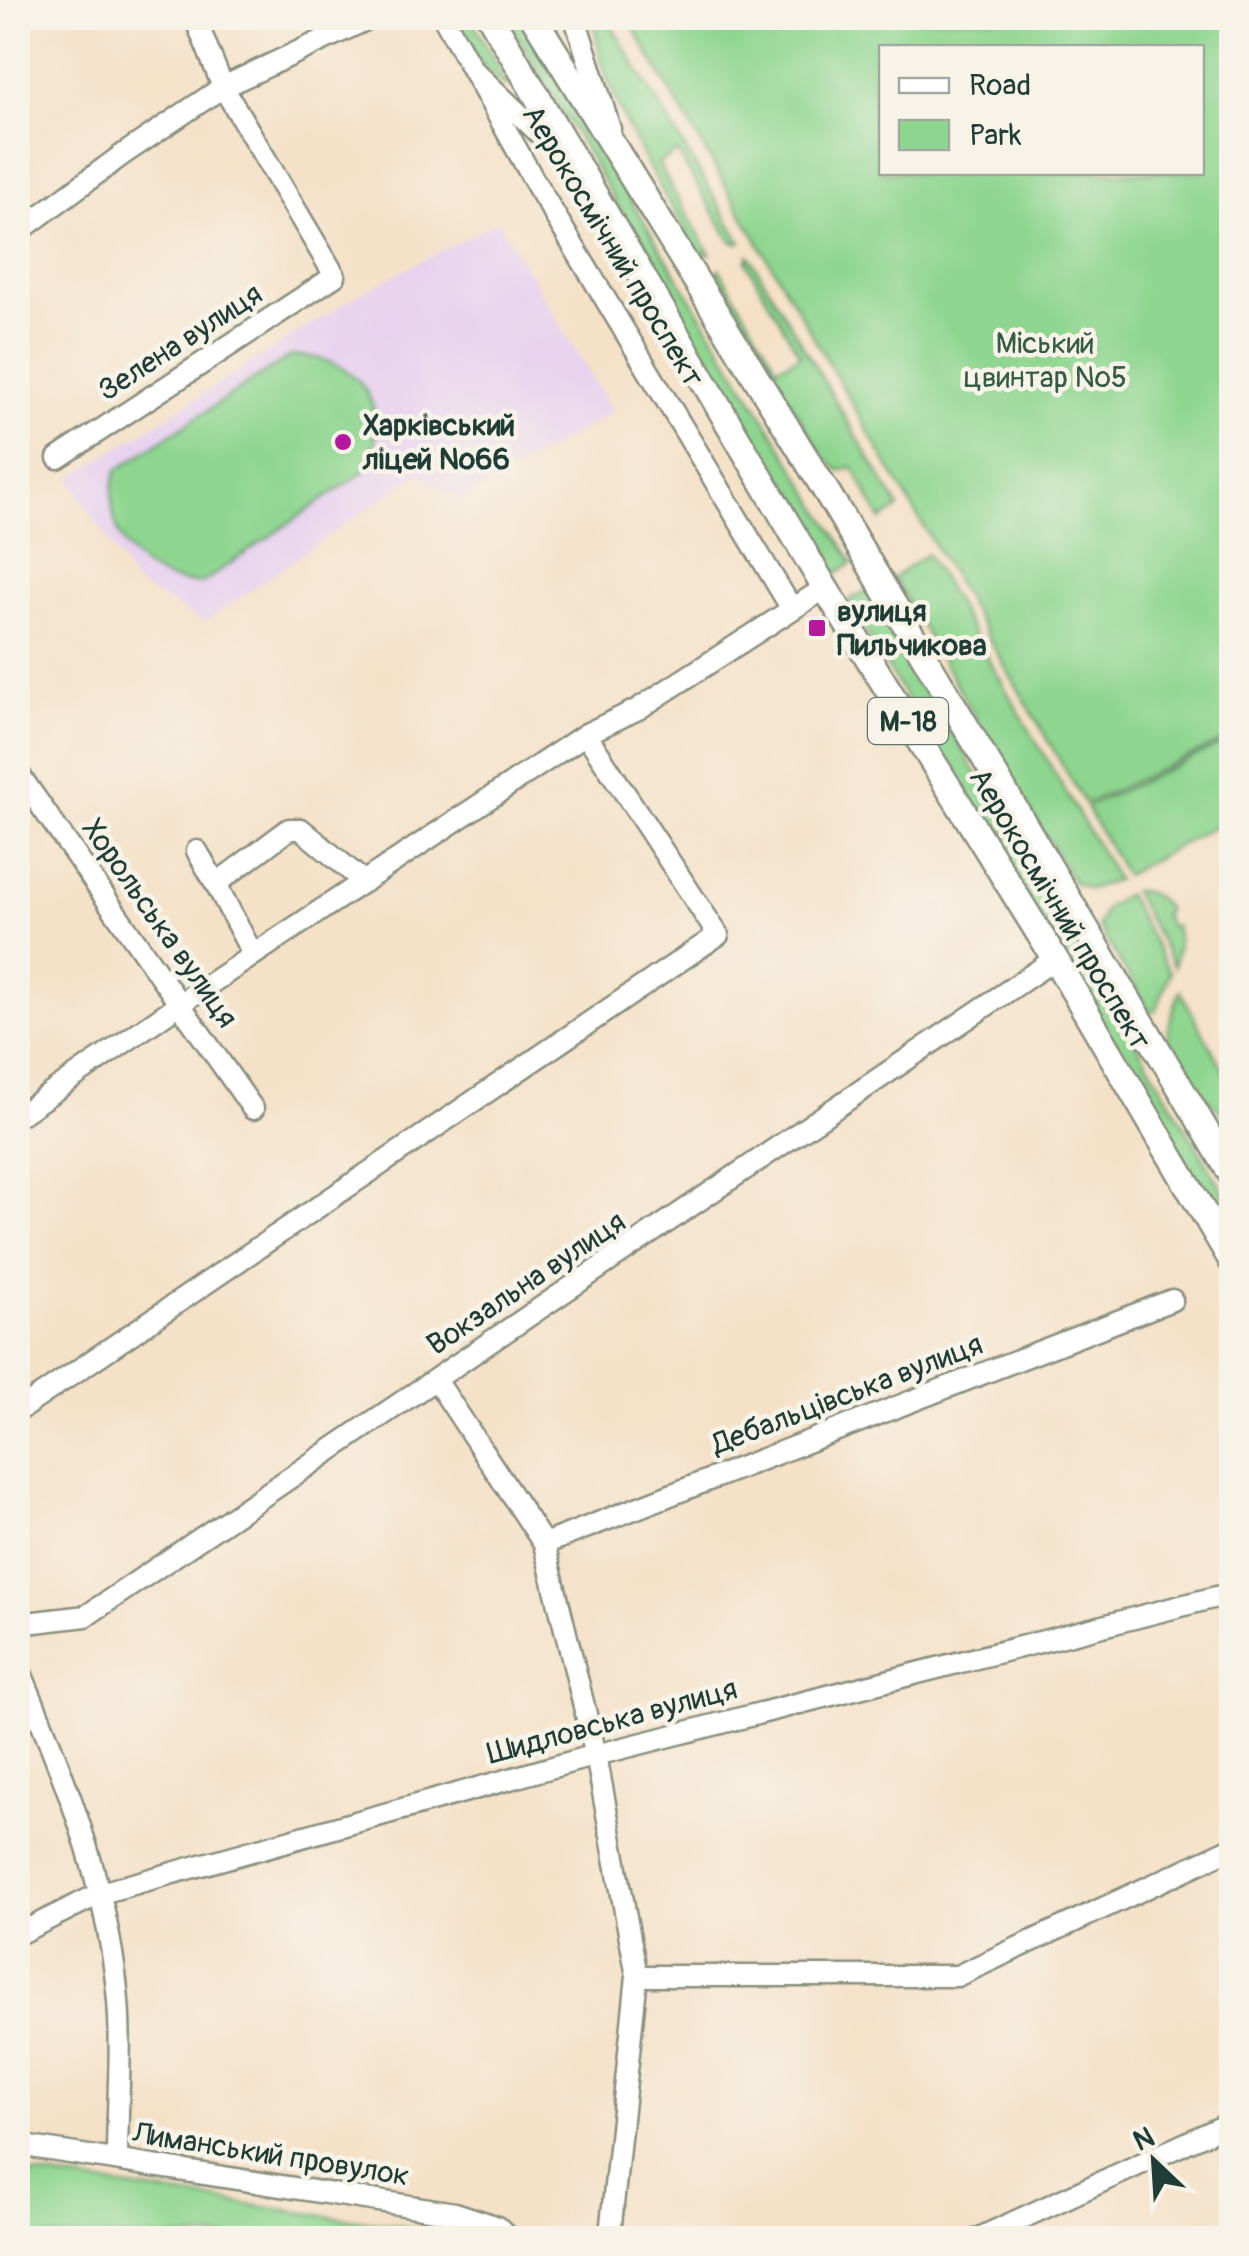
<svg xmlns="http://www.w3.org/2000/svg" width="1249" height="2256" font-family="Pangolin,sans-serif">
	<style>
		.built { fill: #e8d2ef }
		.green { fill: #8ed690; stroke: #568a62; stroke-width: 2.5; fill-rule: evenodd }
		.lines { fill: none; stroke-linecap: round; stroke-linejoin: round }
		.minor-casing { stroke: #8a8f7e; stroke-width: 25 }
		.major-casing { stroke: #8a8f7e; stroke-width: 30 }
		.minor { stroke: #fff; stroke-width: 20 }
		.major { stroke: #fff; stroke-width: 25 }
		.poi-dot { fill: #b5179e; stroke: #f7f3e8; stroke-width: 4 }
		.labels { text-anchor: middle; stroke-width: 9; stroke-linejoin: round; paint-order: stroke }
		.shield { fill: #f7f3e8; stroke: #60746a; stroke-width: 2.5 }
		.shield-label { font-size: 28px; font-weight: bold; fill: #1f3d34 }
		.street-label { font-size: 30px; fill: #1f3d34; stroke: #f7f3e8 }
		.park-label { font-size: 30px; fill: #355c46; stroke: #f7f3e8 }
		.poi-label { font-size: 30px; font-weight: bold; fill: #1f3d34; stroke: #f7f3e8; text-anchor: start }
	</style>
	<rect width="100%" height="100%" fill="#f7f3e8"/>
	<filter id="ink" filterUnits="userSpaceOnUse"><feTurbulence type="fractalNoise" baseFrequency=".01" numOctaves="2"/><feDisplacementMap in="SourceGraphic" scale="20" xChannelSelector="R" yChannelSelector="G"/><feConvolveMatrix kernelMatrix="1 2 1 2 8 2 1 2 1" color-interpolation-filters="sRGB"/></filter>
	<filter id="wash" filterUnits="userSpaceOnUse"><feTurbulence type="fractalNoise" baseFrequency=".0048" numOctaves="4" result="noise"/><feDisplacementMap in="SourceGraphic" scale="40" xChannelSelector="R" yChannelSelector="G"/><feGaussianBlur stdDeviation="2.25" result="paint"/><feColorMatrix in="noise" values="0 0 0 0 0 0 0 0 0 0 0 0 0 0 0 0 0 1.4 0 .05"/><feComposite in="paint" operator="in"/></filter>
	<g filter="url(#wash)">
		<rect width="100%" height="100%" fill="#f5e1c8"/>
		<!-- built -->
		<path class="built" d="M498,221L612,412L460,501L419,473L205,622L136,585L70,479L359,294Z"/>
		<!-- green -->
		<path class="green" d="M453,18H471L510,88C484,76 466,42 453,18Z
			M507,18H519L853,563L835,574Z
			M594,18H607L741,242L734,243L730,239L677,152L658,164L710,254L698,252C661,187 598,93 594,18Z
			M628,18H1231V737L1085,804ZM882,48H1202V172H882Z
			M749,255L899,508L881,520L853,467L840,471L823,456L715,277L719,269L777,367L800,355L746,262Z
			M290,356C359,353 396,410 365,471L202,583C138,585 98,531 117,470Z
			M927,554L1117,880L1089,889L1073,882L893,578Z
			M868,590L1231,1204V1244L848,601Z
			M1231,740V817L1125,875L1086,807Z
			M1133,891C1150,891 1158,896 1167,910L1163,913L1170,927L1175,925L1178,944L1174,966Z
			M1127,894L1170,973L1156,1011L1150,1012L1098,926L1106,908Z
			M1180,991L1231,1084V1123C1214,1104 1169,1064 1168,1039C1167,1023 1175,1006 1180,991Z
			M18,2172L483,2238H18Z"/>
	</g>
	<g filter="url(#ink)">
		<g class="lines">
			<defs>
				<path id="minor" d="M444,18L472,69L562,155
					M575,18L610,129
					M472,69L536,184L792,609
					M18,232L122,155L223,87L370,18
					M58,458L335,276L223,87L195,18
					M18,773L253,1109
					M197,851L216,884
					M253,955L216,884L289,829H301L364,882
					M18,1116L181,1003L586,734L638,709L825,588
					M436,1380L544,1544L596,1755L637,1976L610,2234L613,2238
					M18,1411L718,935L586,734
					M544,1544L1172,1300
					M18,1624L86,1616L1055,959
					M18,1666C61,1767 106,1880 117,1990C123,2045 117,2104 117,2160
					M18,1934L101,1893L596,1755L1232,1593
					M637,1976H957L1232,1848
					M18,2145L455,2213L498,2227L509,2238
					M979,2238L1232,2122"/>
				<path id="major" d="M491,18L825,588L1055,959L1232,1261
					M534,18L834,504L1232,1175"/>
			</defs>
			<!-- minor casing -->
			<use href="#minor" class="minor-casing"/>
			<!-- major casing -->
			<use href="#major" class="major-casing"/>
			<!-- minor -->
			<use href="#minor" class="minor"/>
			<!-- major -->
			<use href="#major" class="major"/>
		</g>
	</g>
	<!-- markers -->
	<g class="poi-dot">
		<circle cx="343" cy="442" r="10"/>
		<rect x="807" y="618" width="20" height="20" rx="5"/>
	</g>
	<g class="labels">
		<!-- shield labels -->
		<rect class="shield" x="868" y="698" width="80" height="46" rx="8"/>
		<g class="shield-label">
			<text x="908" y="731">М-18</text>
		</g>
		<!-- street labels -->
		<g class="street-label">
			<text transform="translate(613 246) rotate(59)" y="10">Аерокосмічний проспект</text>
			<text transform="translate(180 342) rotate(-33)" y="10">Зелена вулиця</text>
			<text transform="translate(1060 909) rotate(59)" y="10">Аерокосмічний проспект</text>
			<text transform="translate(160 923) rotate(55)" y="10">Хорольська вулиця</text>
			<text transform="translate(526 1283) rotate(-34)" y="10">Вокзальна вулиця</text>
			<text transform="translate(847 1394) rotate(-21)" y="10">Дебальцівська вулиця</text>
			<text transform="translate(612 1721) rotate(-15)" y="10">Шидловська вулиця</text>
			<text transform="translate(271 2154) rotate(9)" y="10">Лиманський провулок</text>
		</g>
		<!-- park labels -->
		<g class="park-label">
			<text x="1045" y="353">Міський<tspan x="1045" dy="34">цвинтар №5</tspan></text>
		</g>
		<!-- poi labels -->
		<g class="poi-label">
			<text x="363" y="435">Харківський<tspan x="363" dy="34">ліцей №66</tspan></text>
			<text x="837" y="621">вулиця<tspan x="837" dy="34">Пильчикова</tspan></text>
		</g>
	</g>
	<!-- margin -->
	<rect width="1249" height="2256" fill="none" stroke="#f7f3e8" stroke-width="60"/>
	<!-- legend -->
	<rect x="879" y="45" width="325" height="130" fill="#f7f3e8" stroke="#a1aaa0" stroke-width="2.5"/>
	<rect x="899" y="78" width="50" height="15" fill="#ffffff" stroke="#a1aaa0" stroke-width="2.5"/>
	<text x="969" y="95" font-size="30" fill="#1f3d34">Road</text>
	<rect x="899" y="120" width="50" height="30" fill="#8ed690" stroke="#a1aaa0" stroke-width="2.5"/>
	<text x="969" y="145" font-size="30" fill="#1f3d34">Park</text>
	<!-- north arrow -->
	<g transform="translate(1154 2161) rotate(335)" stroke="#f7f3e8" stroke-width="8" paint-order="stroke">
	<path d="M0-8L18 38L0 25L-18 38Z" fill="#1f3d34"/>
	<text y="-15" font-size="28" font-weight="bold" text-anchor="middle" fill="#1f3d34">N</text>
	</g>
</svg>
